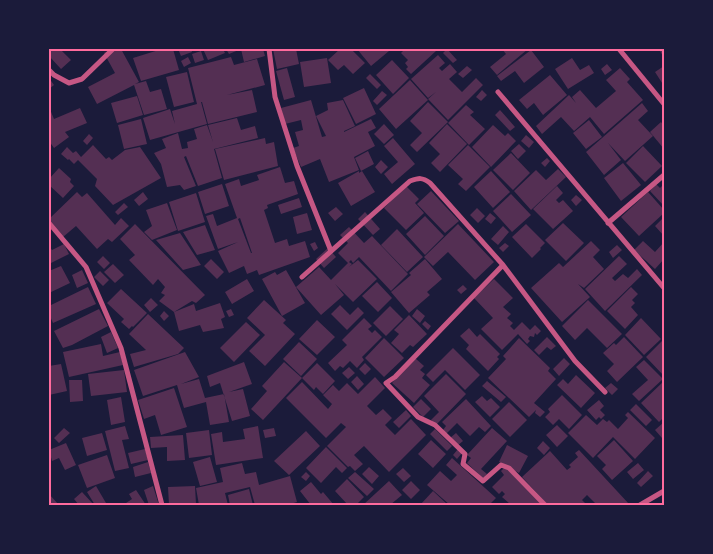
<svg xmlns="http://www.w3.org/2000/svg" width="713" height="554" font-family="'Alegreya Sans',sans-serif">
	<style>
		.building { fill: #542f53; fill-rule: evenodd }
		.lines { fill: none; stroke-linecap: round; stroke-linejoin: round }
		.minor { stroke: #c65784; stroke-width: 5 }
		.neatline { fill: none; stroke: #ff6b9d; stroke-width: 2 }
	</style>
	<rect width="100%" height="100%" fill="#1b1b3a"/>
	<!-- building -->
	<path class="building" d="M49,49H60L71,60L61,69L49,56Z
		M112,49H121L139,82L135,84L146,81L150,92L161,89L167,109L144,115L134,85L97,104L88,87L115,73L104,53Z
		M162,49H173L179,70L141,81L133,58Z
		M178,49H191L192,52L181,56Z
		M203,49H223L225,53L208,60Z
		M226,49H241L229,54Z
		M241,49H263L265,56L244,62Z
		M273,49H296L299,64L277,69Z
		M340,49H351L365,63L353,74L344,65L338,70L328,60Z
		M357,49H386L389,51L371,66Z
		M405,49H434L436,51L411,74L406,69L408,67L405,63L408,60L401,53Z
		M447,49L457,60L453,63L443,53Z
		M502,49H528L497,75L490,67L506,54Z
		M659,49H664V58L660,51Z
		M531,50L544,67L524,83L515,71L501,81L497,76Z
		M201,51L204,60L195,63L192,54Z
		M438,55L445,63L439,68L442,71L450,64L457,72L449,79L462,92L476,78L483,85L448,120L428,99L436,92L428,98L411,79Z
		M188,57L191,63L184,67L181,61Z
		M231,57L234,65L257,59L265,85L227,95L252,90L257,112L208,124L202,102H201L207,124L150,140L143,118L170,109L175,124L172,111L197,104L188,68Z
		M327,58L331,83L304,87L300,62Z
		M572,58L580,70L589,65L594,73L568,89L555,69Z
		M392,60L409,78L393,94L376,75Z
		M607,64L612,70L605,75L601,69Z
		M467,66L472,70L463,78L458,74Z
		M664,66V86L655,72Z
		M287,68L295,97L284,100L276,71Z
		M620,68L630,79L627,82L643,100L604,134L590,117L574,131L561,117L542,134L536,126L569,95L576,103L572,97L580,90L596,108L616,91L606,80Z
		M187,72L194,102L174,107L166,77Z
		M370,74L381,85L377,89L366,78Z
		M550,75L567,95L543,115L534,103L527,109L519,100Z
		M49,78L54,85L49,89Z
		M410,80L428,100L396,129L379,109Z
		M364,88L376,114L356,124L343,98Z
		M482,90L487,95L481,101L476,97Z
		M382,91L387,95L377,105L373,101Z
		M137,96L143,115L117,123L111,103Z
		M311,100L322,137L326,136L316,116L328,110L327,103L343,100L355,126L344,131V132L371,119L376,128L368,132L375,146L354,157L359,170L329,182L320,159L301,167L293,148L299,146L295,132L303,130L301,120L285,124L281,108Z
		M428,102L448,122L417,152L410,145L422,133L410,121Z
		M642,103L648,111L638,120L653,136L625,161L608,143L621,160L604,175L586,152Z
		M466,105L474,112L470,115L485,129L469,145L448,123Z
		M49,107L54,119L80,108L87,123L65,132L69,137L54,148L49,141Z
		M500,110L515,127L510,131L495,115Z
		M237,118L241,130L255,126L258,138L214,149L222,178L198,186L186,156L184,157L196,186L184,190L180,185L167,187L161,164L154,153L166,148L162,139L178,133L182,149L188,148L187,142L197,139L194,129L207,125L213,142L208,125Z
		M141,119L147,144L124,149L118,125Z
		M589,120L602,137L586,149L573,133Z
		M661,122L664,126V149L650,132Z
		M384,124L394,135L384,144L374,134Z
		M447,124L467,144L440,172L431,163L440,154L429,143Z
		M493,125L505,136L508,133L516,141L491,167L472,147Z
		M89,134L93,138L87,145L83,141Z
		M526,135L534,142L529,148L521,141Z
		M265,138L266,144L274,142L278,166L224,180L215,149Z
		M393,138L415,164L392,184L384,174L398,162L384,146Z
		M519,144L526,151L518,159L511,151Z
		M93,145L106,159L109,157L112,160L125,150L140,147L161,178L113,205L95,186L97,179L78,160L74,164L69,159L68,160L61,154L67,147L73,153L76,151L81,157Z
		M468,145L490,167L466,191L458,184L463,179L448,165Z
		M643,146L662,166L645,182L626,163Z
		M368,151L374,164L361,171L355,158Z
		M511,153L530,173L513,190L493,170Z
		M547,158L550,161L545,167L541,163Z
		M381,160L388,167L381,174L375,167Z
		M623,163L641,185L621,201L604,178Z
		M280,167L285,183L294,181L298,194L267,205L268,208L264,210L275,243L287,239L289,246L305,241L310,257L259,275L257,270L247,274L244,266L229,273L218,251L238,242L218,249L206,216L213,214L217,226L237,218L225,184L239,179L241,186L259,180L257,175ZM240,218L252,253H251L238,219Z
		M59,168L71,179L70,182L74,186L63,198L49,185V179Z
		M558,169L566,177L531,210L514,191L536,170L546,180Z
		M359,171V173L362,171L375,192L351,206L338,183Z
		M491,171L510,192L493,208L474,187Z
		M222,184L229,206L205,214L198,192Z
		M656,184L660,188L664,184V206L650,191Z
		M406,186L419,199L415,203L424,213L406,230L384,208Z
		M557,186L563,193L556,200L559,203L563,200L573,211L553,229L533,209Z
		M431,191L459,221L445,233L417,204Z
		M77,192L82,197L87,193L115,225L121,218L129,226L112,242L108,239L97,249L76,226L63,237L49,221V219Z
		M143,192L148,199L139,206L134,200Z
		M648,192L664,210V213L639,236L621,217Z
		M196,193L205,222L178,231L169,202Z
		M511,194L531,215L512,232L493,211Z
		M576,195L582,200L576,206L571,200Z
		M299,198L302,207L281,214L278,205Z
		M124,203L128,207L118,215L115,212Z
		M167,203L177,230L152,240L144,232L152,226L146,210Z
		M336,207L343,214L335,221L328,213Z
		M477,208L485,216L478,223L470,215Z
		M365,212L380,229L373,235L358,219Z
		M307,213L312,230L297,234L293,217Z
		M490,213L496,218L491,224L485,219Z
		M425,216L444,236L425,255L406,234Z
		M664,217V236L655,226Z
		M563,223L584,243L566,261L545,240Z
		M135,224L205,295L196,303L192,301L174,312L194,304L196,311L220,303L225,317L221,319L224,328L203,332L200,325L179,331L174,312L159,301L165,295L161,293L165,287L158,279L153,285L129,260L135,255L120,239Z
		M458,224L494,262L475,280L448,252L433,266L424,257Z
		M526,224L545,243L540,248L541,249L532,258L512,237Z
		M205,225L215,250L197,255L183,232Z
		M503,226L509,232L498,245L491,239Z
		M349,227L364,243L372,236L408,274L391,291L359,257L353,263L351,260L348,263L338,253L348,243L340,235Z
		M397,229L423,257L407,272L381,245Z
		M180,233L201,265L183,270L156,240Z
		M591,241L600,250L593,257L604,269L584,288L578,284L590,297L562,322L531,288L559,263L563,267Z
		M643,241L655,252L664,242V259L655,269L634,250Z
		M315,242L318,248L314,251L310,244Z
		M505,243L509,246L503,252L499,248Z
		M64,244L69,254L49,264V246L52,250Z
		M617,245L622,250L613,258L609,252Z
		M328,248L336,257L324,268L316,259Z
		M103,256L110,263L104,269L97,262Z
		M619,256L627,264L612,278L615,281L623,274L628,278L637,269L642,275L605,311L585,289Z
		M211,259L224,272L217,279L204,266Z
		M425,259L442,279L427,292L430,295L409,313L391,292L411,275L409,273Z
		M358,260L377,279L353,302L335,284L344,295L321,315L296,287L319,267L331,280L349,262L352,264L349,267Z
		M113,264L124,275L115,283L104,272Z
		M61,266L70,283L49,293V271Z
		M82,270L88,283L77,288L72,275Z
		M286,270L305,303L282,316L262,279L275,272L277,275Z
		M100,271L109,280L103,286L94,277Z
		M247,279L254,291L232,304L225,292Z
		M494,279L513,298L503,307L511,314L507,318L513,323L510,326L514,330L522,322L530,330L535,325L541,331L537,335L535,333L534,337L530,336L528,339L530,341L527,344L518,334L502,350L481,329L493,318L474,298Z
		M377,282L392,298L378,312L362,296Z
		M463,285L467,289L461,294L457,290Z
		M88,287L96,304L53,323L49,314V306Z
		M631,287L638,294L632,300L635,303L631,307L638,315L625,329L607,311Z
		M121,289L147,313L133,327L132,326L129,329L121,322L124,319L107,303Z
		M151,298L158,305L150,312L144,305Z
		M264,300L286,320L283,323L295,334L265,366L249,351L265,335L247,318Z
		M588,300L622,334L607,348L587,328L575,340L562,326Z
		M340,305L350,315L358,307L364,313L347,330L331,314Z
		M390,306L403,319L386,336L373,323Z
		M99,309L108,326L72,345L63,348L54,331Z
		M231,309L234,315L229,317L226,311Z
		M417,309L425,316L420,323L412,316Z
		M164,311L169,316L164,321L160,316Z
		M148,314L184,348L178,354L134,367L130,354L146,350L129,334Z
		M409,315L427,334L413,347L410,345L402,353L391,343L399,334L394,330Z
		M364,318L372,326L368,329L372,333L375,330L382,337L362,357L364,360L357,368L350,361L343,368L340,366L335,371L328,363L347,345L342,340Z
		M641,318L661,339L644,355L625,335Z
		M317,320L335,337L317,355L299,339Z
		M425,321L431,326L428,330L422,324Z
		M246,322L260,335L234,362L220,348Z
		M469,328L477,337L480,334L500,354L497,357L499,359L488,371L466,349L469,345L460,336Z
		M111,332L118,348L107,353L101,337Z
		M547,337L556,346L551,350L547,347L539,355L534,350Z
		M624,337L643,357L617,382L607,371L614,364L603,353L614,343L616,345Z
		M384,338L404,358L384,377L365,358Z
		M519,338L550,368L548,371L556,379L534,403L545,412L540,417L535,413L536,410L529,417L488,378L506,359L503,356Z
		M662,341L664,343V376L646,357Z
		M299,342L317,359L301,376L283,359Z
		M101,344L103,356L120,352L123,365L69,377L63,352Z
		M453,348L480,375L465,390L445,370L433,382L426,375Z
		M185,352L199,377L181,384L199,379L205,398L224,394L229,422L210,425L206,402L184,408L177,385L143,396L134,370Z
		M415,358L424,366L420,370L425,374L422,378L430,385L414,403L392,383Z
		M564,358L570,364L559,376L553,369Z
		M644,360L663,379L639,401L632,394L648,380L636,367Z
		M244,362L252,384L229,392L243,389L250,416L232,421L220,383L210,387L207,376Z
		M284,362L302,378L263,420L251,409L267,391L262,386Z
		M317,363L335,381L323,394L316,387L314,390L302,378Z
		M365,363L371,369L365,375L359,369Z
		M61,364L67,391L49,395V366Z
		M349,367L355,373L348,379L342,373Z
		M124,370L127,392L91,396L88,374Z
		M446,374L466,394L436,425L431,420L439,412L424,396Z
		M576,375L595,393L581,408L557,385L563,379L568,384Z
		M357,376L364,384L358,390L351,382Z
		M375,377L385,388L367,406L376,415L383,409L392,418L385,425L395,435L411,419L426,435L389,472L364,446L354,455L363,464L355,471L350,466L348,467L327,446L346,427L341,423L326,438L286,398L302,382L328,409L332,404L323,395L333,385L339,391L347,383L358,394Z
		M69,380H82L83,401L70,402Z
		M487,381L506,397L501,402L482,386Z
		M664,381V417L659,422L641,403Z
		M611,383L618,389L612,395L605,388Z
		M174,388L187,427L161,435L155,415L144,419L138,400Z
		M562,395L582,415L569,429L559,419L553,425L545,417L550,412L548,409Z
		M482,396L487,401L491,398L500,407L490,417L475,402Z
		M121,397L125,422L111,425L107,400Z
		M421,399L431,409L423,417L413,407Z
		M466,399L491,426L485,432L479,427L470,436L457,423L446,434L443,430L446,426L442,422Z
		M599,400L604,406L600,410L605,415L601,419L599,417L596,420L587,410Z
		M509,402L527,420L510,437L492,419Z
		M636,404L652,420L646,426L630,410Z
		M406,410L411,416L399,428L393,422Z
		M628,412L655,438L635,459L613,437L593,458L568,433L586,415L597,425L603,419L607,422L609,420L618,429L628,418L625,415Z
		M664,422V435L662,438L655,430Z
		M557,425L568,436L557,447L546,435Z
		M125,426L129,439L122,440L129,468L115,471L105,431Z
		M258,426L263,458L216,465L211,434L222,432L223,442L245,439L243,429Z
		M64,428L70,433L59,443L54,438Z
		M274,428L276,436L265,438L263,430Z
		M492,428L507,441L481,469L487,474L483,478L467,463L471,458L467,455Z
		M435,429L452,446L447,451L430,434Z
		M209,430L212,455L189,458L186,433Z
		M306,431L320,446L289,475L274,461Z
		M102,433L107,450L87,456L82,438Z
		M456,433L463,441L457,446L450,438Z
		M183,435L185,460L167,461V447L151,448L150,437Z
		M431,440L446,454L433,468L418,454Z
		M614,440L633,461L612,480L602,469L606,465L597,456Z
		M543,441L550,448L544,455L537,448Z
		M66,443L76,465L65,470L59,458L52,461L49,450Z
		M507,445L528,456L519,473L499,462Z
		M326,447L347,468L342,473L336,467L321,483L306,468Z
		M145,449L148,460L131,464L128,453Z
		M458,449L462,453L457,459L453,455Z
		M579,450L629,504L627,505H597L587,495L582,500L587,505H548L522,477L550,451L567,470L571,467L569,465L578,457L575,453Z
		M107,455L115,478L87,488L78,465Z
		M210,457L217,482L200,486L193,462Z
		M452,458L496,498L489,505H450L427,485L440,471L451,481L457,475L446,465Z
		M148,462L151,473L135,477L133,467Z
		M242,463L245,474L256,472L259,485L290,476L297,502L287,505H255L250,487L225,493L228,505H199L196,488L223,482L220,468Z
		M638,463L644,470L633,479L627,472Z
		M369,467L379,476L372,484L362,474Z
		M505,467L544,505H511L502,497L505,494L502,491L499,494L492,487L504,475L501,471Z
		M403,468L411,476L404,482L396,474Z
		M648,471L653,476L641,487L637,483Z
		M306,472L310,476L306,481L301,477Z
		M355,472L374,489L367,496L348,478Z
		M347,479L364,497L356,505H348L335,491Z
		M389,481L402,495L390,505H363Z
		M411,481L420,490L411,499L402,490Z
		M311,482L321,494L323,492L334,505H311L300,491Z
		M96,486L106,503L103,505H95L87,492Z
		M153,486L159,505H149L144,490Z
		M195,486L196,504L169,505L168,487Z
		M249,489L253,505H230L228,495Z
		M136,490L146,505H123L132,499L129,494Z
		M433,491L448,505H420Z
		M82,492L94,505H79L74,499Z
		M49,494L59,505H49Z"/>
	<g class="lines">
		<!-- minor -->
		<path class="minor" d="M269,49L275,97L297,166L331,251
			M619,49L664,104
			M49,70L54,75L69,83L82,79L113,49
			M498,92L664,288
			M49,223L86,267L121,348L162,505
			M608,223L664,175
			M503,265L395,377L386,383L418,417L435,425L465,454L463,464L483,481L501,465L509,468L545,505
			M302,277L410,181C419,178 422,177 430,183L503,265L575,361L605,392
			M640,505L664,491"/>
	</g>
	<!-- border -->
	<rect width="713" height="554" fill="none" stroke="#1b1b3a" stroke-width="100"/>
	<rect x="50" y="50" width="613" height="454" class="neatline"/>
</svg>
